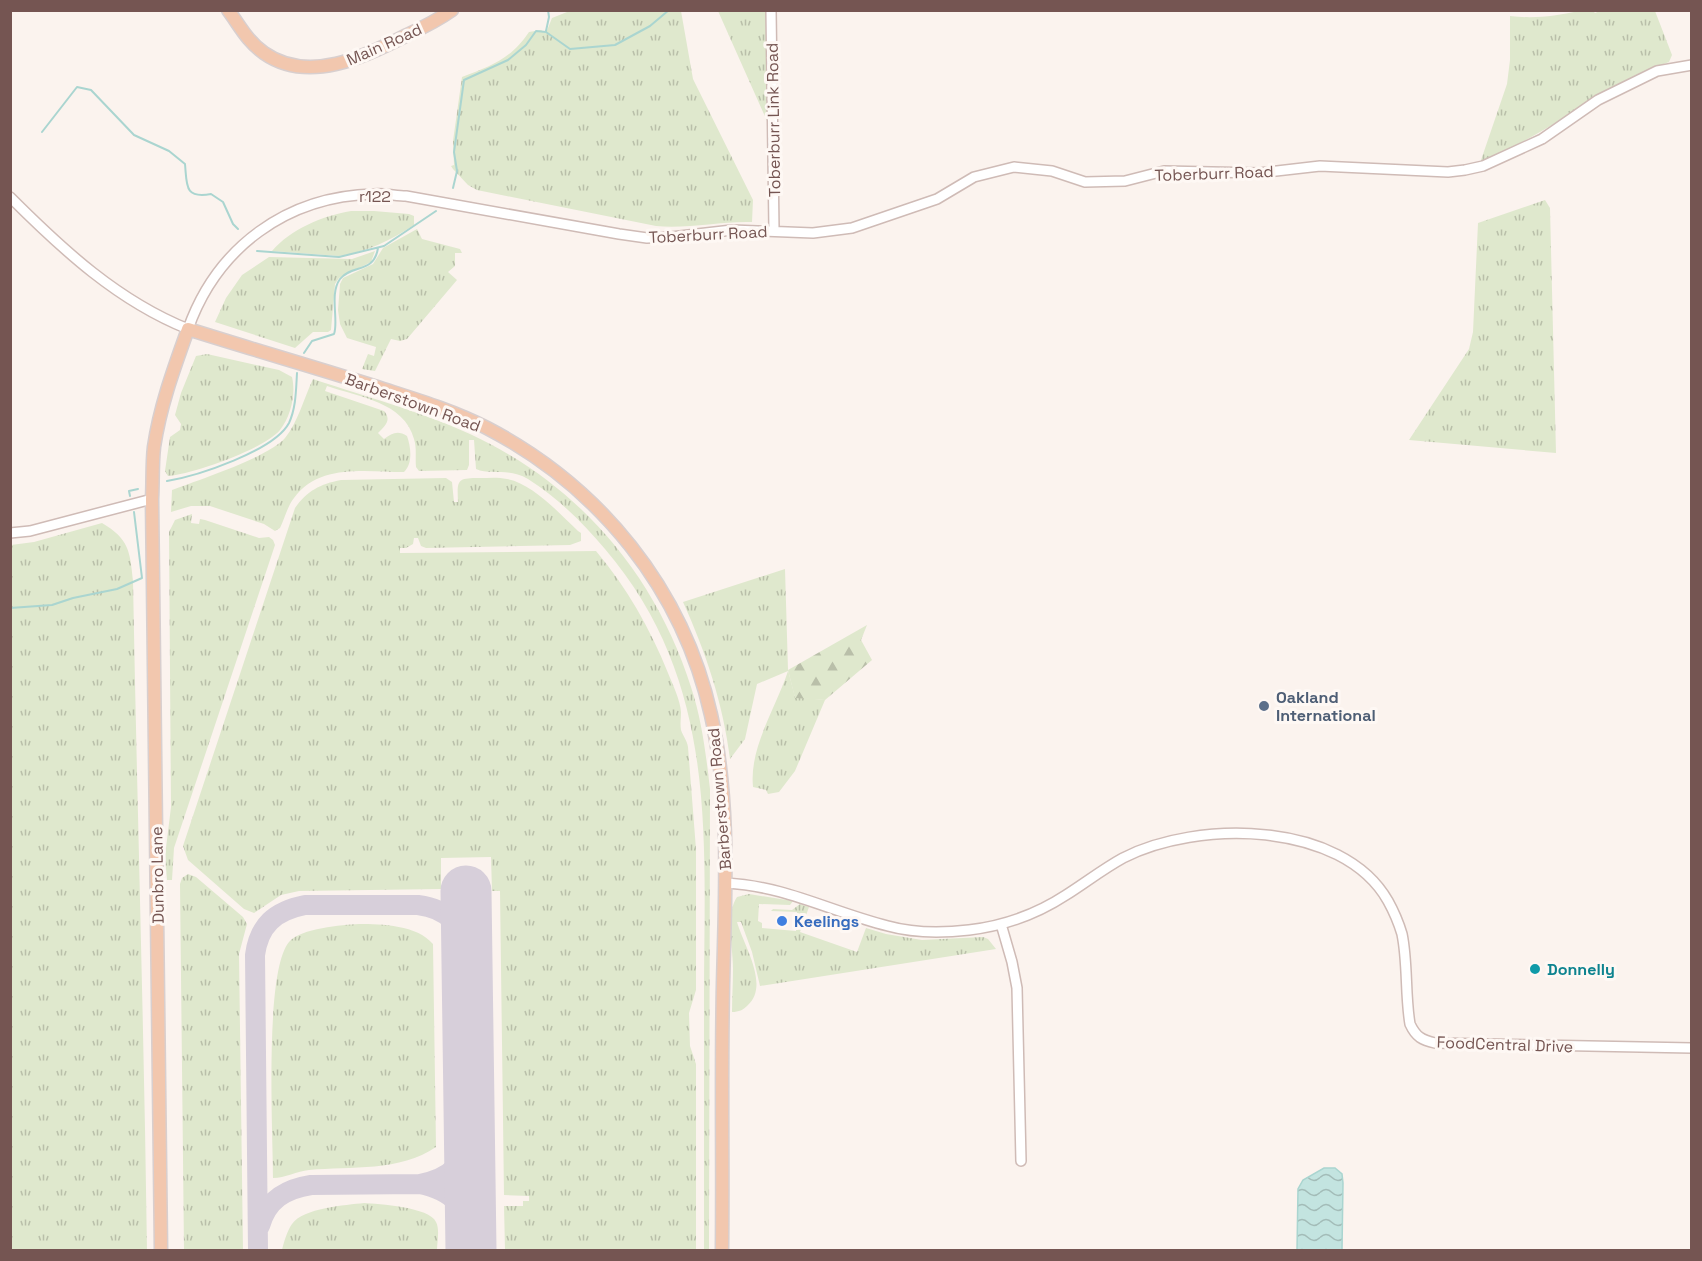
<svg xmlns="http://www.w3.org/2000/svg" width="1702" height="1261" font-family="'Space Grotesk',sans-serif">
	<style>
		.grass { fill: url(#grass-tufts) }
		.forest { fill: url(#forest-firs) }
		.water { fill: url(#water-waves); stroke: #aad5d0; stroke-width: 1.5 }
		.lines { fill: none; stroke-linecap: round; stroke-linejoin: round }
		.stream { stroke: #aad5d0; stroke-width: 2 }
		.taxiway { stroke: #d7cfda; stroke-width: 20 }
		.runway { stroke: #d7cfda; stroke-width: 51 }
		.minor-casing { stroke: #cfbbb6; stroke-width: 12 }
		.major-casing { stroke: #d8cfcf; stroke-width: 15 }
		.minor { stroke: #fff; stroke-width: 9 }
		.major { stroke: #f2c7ae; stroke-width: 12 }
		.service-dot { fill: #5c6f8a; stroke: #fef8f4; stroke-width: 2 }
		.shop-dot { fill: #3f7fe0; stroke: #fef8f4; stroke-width: 2 }
		.culture-dot { fill: #0f9aa8; stroke: #fef8f4; stroke-width: 2 }
		.labels { text-anchor: middle; stroke-width: 6; stroke-linejoin: round; paint-order: stroke }
		.street-label { font-size: 16px; fill: #755552; stroke: #fef8f4 }
		.service-label { font-size: 16px; font-weight: bold; fill: #4e5e75; stroke: #fef8f4; text-anchor: start }
		.shop-label { font-size: 16px; font-weight: bold; fill: #366cbe; stroke: #fef8f4; text-anchor: start }
		.culture-label { font-size: 16px; font-weight: bold; fill: #0d838f; stroke: #fef8f4; text-anchor: start }
	</style>
	<defs>
		<pattern id="grass-tufts" width="24" height="20" patternUnits="userSpaceOnUse" patternTransform="scale(1.5)"><rect width="24" height="20" fill="#dfe8cd"/><path d="M3 7l-1-3M5 7V3M7 7l1-3M15 17l-1-3M17 17v-4M19 17l1-3" fill="none" stroke="#b9bfa9"/></pattern>
		<pattern id="forest-firs" width="22" height="20" patternUnits="userSpaceOnUse" patternTransform="scale(1.5)"><rect width="22" height="20" fill="#dfe8cd"/><path d="M5 1l3.5 6h-7zM16 11l3.5 6h-7z" fill="#b9bfa9"/></pattern>
		<pattern id="water-waves" width="16" height="10" patternUnits="userSpaceOnUse" patternTransform="scale(1.5)"><rect width="16" height="10" fill="#c3e4e0"/><path d="M0 5q4-4 8 0t8 0" fill="none" stroke="#a3bcb8"/></pattern>
	</defs>
	<rect width="100%" height="100%" fill="#fbf3ee"/>
	<!-- grass -->
	<path class="grass" d="M572,10L681,11L693,79L753,200L752,222C720,221 688,229 656,226L477,190L468,185L453,169L451,166L454,165L453,141L462,77C491,66 511,59 529,32L541,30L546,33L552,18Z
		M718,11H766L767,121Z
		M1579,11H1593L1595,13L1600,11H1655L1672,55L1669,62C1637,73 1610,90 1582,107C1549,127 1516,147 1480,163L1507,84L1510,60V16C1535,19 1555,16 1579,11Z
		M1545,200L1550,208L1556,453L1409,440L1469,349L1473,332L1478,223Z
		M351,211H374L409,214L414,216V225C389,241 369,251 339,256L272,251C291,229 322,216 351,211Z
		M417,229L422,239L460,249L462,253H455V266L448,272L457,280L407,339L400,341L391,339L375,371L362,369L368,354L374,356L376,347L347,338L340,324L338,310L340,284L343,278L373,264L383,248Z
		M375,251L371,262L339,278L335,284L331,330L328,332H313L295,348L215,322L226,298L242,275L269,257L352,259Z
		M207,354L279,370L292,377C296,394 291,416 280,430C264,449 193,474 168,476L165,471L170,437L180,430L181,424L175,415L181,393L196,356Z
		M313,379C372,399 436,415 492,445C588,496 658,582 691,687C702,720 706,755 710,789L709,1250H704C704,1161 704,1072 704,983C705,825 715,678 605,549C583,523 557,497 528,479C508,467 491,476 476,469L474,440H469V465L467,470L419,471L416,467C415,458 417,448 414,439C404,402 359,397 327,386L325,391L384,411C392,420 385,426 378,433L384,439C392,433 398,430 407,436C411,447 413,464 404,472C367,472 319,463 294,498C287,507 285,518 280,528L275,531L264,524L210,506H191L171,512L172,490C198,480 269,457 285,438C298,422 304,398 313,379Z
		M446,478L452,482L454,502H458C457,480 457,478 479,478C489,478 498,477 507,479C532,483 560,514 578,531L581,533V541L570,545L426,548L421,546L418,538H414L413,544L406,548H400V553L596,551C627,588 650,628 668,673C673,685 680,700 681,712C681,719 680,723 681,730C683,736 687,740 688,747L696,849V990L689,1013L690,1046L696,1064V1250H505L504,1206H523V1201H529V1196L504,1195L500,891H492L491,857L441,858V889L299,891L281,895L254,913L244,909L188,860L183,846L295,508C307,491 320,484 341,480Z
		M192,514L191,523L199,524L200,519L205,520L259,538L269,537L273,540L275,545L174,848L172,880H167L165,856L171,807L169,532L175,520Z
		M102,523C129,539 130,551 133,581C137,804 144,1027 147,1250H11V545L34,542Z
		M785,569L788,670L795,697L825,700L795,771L779,792L768,794L766,790L753,787C749,747 776,708 788,671L757,684L745,739L730,759C723,703 706,653 683,602Z
		M188,874L196,877L243,917L247,924L239,954L243,1250H184L180,884L182,878Z
		M749,894L793,901L790,905L759,904L758,921L762,923V928L796,931L797,912L771,911L773,909L792,910L800,904L809,907L800,932L857,952L866,928L886,934L922,940L983,937L988,939L996,949L760,986L752,952L741,922H737C743,944 770,985 748,1005C743,1010 739,1012 732,1012C732,998 733,983 733,968C733,947 725,915 737,897Z
		M359,924C382,924 417,925 433,944L436,1147C400,1172 351,1166 309,1170C297,1171 285,1178 273,1178C273,1133 264,972 289,942C301,928 342,925 359,924Z
		M364,1203C378,1204 430,1207 436,1222C440,1229 437,1243 437,1250H282C284,1242 287,1231 292,1224C303,1208 346,1205 364,1203Z"/>
	<!-- forest -->
	<path class="forest" d="M867,625L861,640L872,660L825,700L795,698L788,670Z"/>
	<!-- water -->
	<path class="water" d="M1324,1168H1335L1342,1174L1343,1183L1342,1250H1297L1298,1189L1303,1180Z"/>
	<g class="lines">
		<!-- stream -->
		<path class="stream" d="M546,31L549,17L548,10
			M42,132L77,87L91,90L134,135L169,151L185,164C187,185 184,199 211,194L223,202L233,224L238,229
			M453,188L457,171L454,152L464,80L508,60L526,45L536,31L546,32L570,49L615,45L650,26L669,10
			M257,251L339,257L384,246L436,211
			M304,353L312,341L334,334C339,321 329,294 340,279C352,264 374,274 378,248
			M167,481C197,476 274,451 289,423C296,408 296,390 297,373
			M130,496L129,491L138,489
			M10,608L52,605L73,598L117,589L142,578L134,512"/>
		<!-- taxiway -->
		<path class="taxiway" d="M420,1184C456,1192 464,1206 471,1241
			M260,1226C267,1200 285,1189 311,1185L420,1184C453,1177 463,1164 470,1133
			M258,1250L255,955C259,925 275,911 305,905H418C450,909 461,926 467,956"/>
		<!-- runway -->
		<path class="runway" d="M466,891L471,1250"/>
		<defs>
			<path id="minor" d="M771,10L774,230
				M10,197C63,250 118,301 188,329C217,247 287,196 374,194C385,193 396,196 406,196L619,234L647,238L671,237L732,230L813,233L852,228L937,199L974,177L1014,167L1052,171L1085,182L1125,181L1164,171L1259,173L1320,166L1448,172L1465,170L1483,166L1542,139L1598,100L1657,71L1692,65
				M10,533L30,531L152,499
				M726,883C786,886 831,912 888,926C913,933 943,933 969,930C1003,926 1037,914 1066,895C1085,883 1103,869 1123,858C1196,820 1342,820 1388,901C1393,910 1399,924 1402,934C1408,963 1405,995 1410,1024C1416,1037 1422,1040 1435,1043L1692,1048
				M1001,924L1012,962L1017,988L1021,1161"/>
			<path id="major" d="M228,10C240,26 247,41 264,53C308,84 365,57 407,35C422,28 438,20 452,10
				M161,1250L152,499C153,482 152,464 154,447C160,406 174,368 188,329C251,349 314,367 377,387C414,399 452,410 487,428C600,487 683,589 711,715C731,803 725,895 723,985C721,1074 723,1162 722,1250"/>
		</defs>
		<!-- minor casing -->
		<use href="#minor" class="minor-casing"/>
		<!-- major casing -->
		<use href="#major" class="major-casing"/>
		<!-- minor -->
		<use href="#minor" class="minor"/>
		<!-- major -->
		<use href="#major" class="major"/>
	</g>
	<!-- markers -->
	<circle class="service-dot" cx="1264" cy="706" r="6"/>
	<circle class="shop-dot" cx="782" cy="921" r="6"/>
	<circle class="culture-dot" cx="1535" cy="969" r="6"/>
	<g class="labels">
		<!-- street labels -->
		<g class="street-label">
			<text transform="translate(384 44) rotate(-24)" y="6">Main Road</text>
			<text transform="translate(773 120) rotate(-91)" y="6">Toberburr Link Road</text>
			<text transform="translate(1214 173) rotate(-2)" y="6">Toberburr Road</text>
			<text x="375" y="202">r122</text>
			<text transform="translate(708 234) rotate(-3)" y="6">Toberburr Road</text>
			<text transform="translate(413 402) rotate(20)" y="6">Barberstown Road</text>
			<text transform="translate(719 799) rotate(-95)" y="6">Barberstown Road</text>
			<text transform="translate(157 875) rotate(-91)" y="6">Dunbro Lane</text>
			<text transform="translate(1505 1044) rotate(2)" y="6">FoodCentral Drive</text>
		</g>
		<!-- service labels -->
		<g class="service-label">
			<text x="1276" y="703">Oakland<tspan x="1276" dy="18">International</tspan></text>
		</g>
		<!-- shop labels -->
		<g class="shop-label">
			<text x="794" y="927">Keelings</text>
		</g>
		<!-- culture labels -->
		<g class="culture-label">
			<text x="1547" y="975">Donnelly</text>
		</g>
	</g>
	<!-- border -->
	<rect width="1702" height="1261" fill="none" stroke="#755552" stroke-width="24"/>
</svg>
